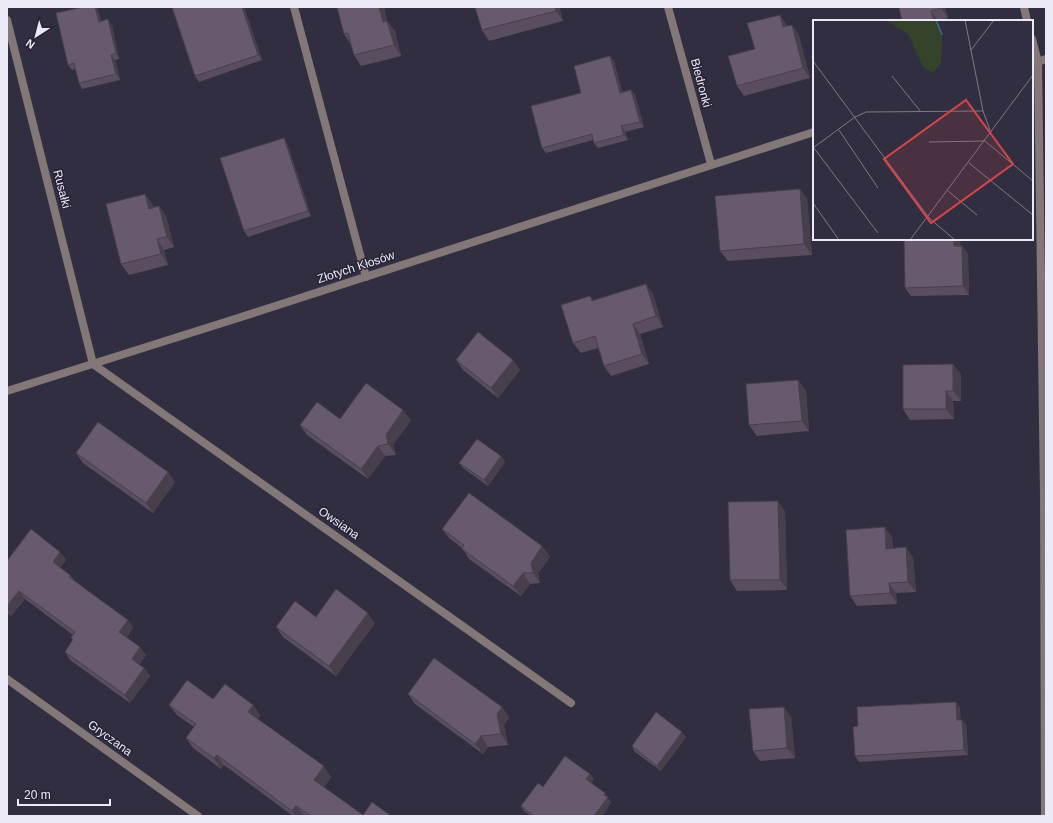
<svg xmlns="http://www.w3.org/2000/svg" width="1053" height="823" font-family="Helvetica,sans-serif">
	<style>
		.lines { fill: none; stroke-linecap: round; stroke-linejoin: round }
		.lane { stroke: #837778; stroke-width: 8 }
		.street { stroke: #837778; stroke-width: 8 }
		.wall { fill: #594d5f }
		.shaded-wall { fill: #483f4d }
		.building { fill: #675a6e; stroke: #483f4d }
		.labels { text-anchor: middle; stroke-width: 3; stroke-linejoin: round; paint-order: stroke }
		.street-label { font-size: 12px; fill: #eceaf6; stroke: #282437 }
		.inset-river { fill: none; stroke: #36657b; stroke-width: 2 }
		.inset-road { fill: none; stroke: #7c7989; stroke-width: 1 }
		.view { fill: #d94547; fill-opacity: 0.15; stroke: #d94547; stroke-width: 2 }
		.inset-edge { fill: none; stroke: #eceaf6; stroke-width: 2 }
	</style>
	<rect width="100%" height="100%" fill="#322e41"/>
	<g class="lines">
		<!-- lane -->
		<path class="lane" d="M668,7L711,164
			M1024,7L1027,21
			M1032,39L1038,62"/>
		<!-- street -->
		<path class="street" d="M294,7L366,277
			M7,20L93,364L571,703
			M1038,62L1044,494L1045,816
			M1032,64L1046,59
			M7,391L238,318L814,132
			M7,679L198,816"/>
	</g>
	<!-- wall -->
	<path class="wall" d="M83,7H97L98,10L101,21L112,25L119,59L115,60L120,80L82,89L79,83L75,69L72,70L68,65Z
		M172,7H244L262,60L199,82L195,76Z
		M337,7H384L387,21L395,31L401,56L361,66L354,55L350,43L344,34Z
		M475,7H559L563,21L489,41L482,30Z
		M899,7H945L948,18L940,21H902Z
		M780,15L787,26L792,25L799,36L810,78L744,96L737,86L755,49Z
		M614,61L622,92L631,90L635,95L644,127L625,132L628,140L598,148L594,143L593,140L546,153L542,148L581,93Z
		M287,143L311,216L248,237L244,231Z
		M800,189L807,199L812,255L728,261L720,251Z
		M145,194L152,204L153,207L159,206L166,216L174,247L164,250L168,265L129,275L121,264Z
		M960,246H962L968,254L969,295L911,296L905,288Z
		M646,284L653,294L663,327L640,334L649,364L611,376L604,366L598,348L581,353L573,343L590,296L593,300Z
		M456,360H513L520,370L498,398L463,370Z
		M961,374V401H953L954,419L910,420L903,409Z
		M798,380L806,391L809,431L757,436L749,425Z
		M340,419L411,420L393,445L396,455L385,456L368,479L307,435L300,425Z
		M76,453L175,482L153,513L83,463Z
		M501,456L505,462L488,486L463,468L459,463Z
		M785,511L787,590L737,591L730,580Z
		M442,529L542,546L550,557L538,573L540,583L530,584L521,596L469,559L462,548L450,539Z
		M892,537L893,548L913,557L916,592L896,593L897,604L857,606L850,596Z
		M60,552L66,560L60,567L70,575L74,580L133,627L127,637L146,655L139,665L144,668L150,676L130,703L70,660L65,652L73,640L71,638L73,635L25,599L11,616L7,612V561Z
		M316,617L375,623L336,676L283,637L276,627Z
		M408,694L502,707L509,717L504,725L508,745L488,747L483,754L415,704Z
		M213,699L253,705L260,715L258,719L331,777L324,787L363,815L391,816H293L224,765L221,769L193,748L186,738L194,727L177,715L169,705Z
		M960,707V720H962L966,725L968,755L859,762L855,756L858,726Z
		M791,717L795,758L760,761L753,751Z
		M686,737L661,771L635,752L632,746Z
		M590,774L594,779L591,783L605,793L611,803L602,816H531L524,811L521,806L543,787Z"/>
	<!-- shaded-wall -->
	<path class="shaded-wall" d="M95,7H97L98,10L103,27L99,22Z
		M242,7H244L262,60L258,55Z
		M379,7H384L390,32L383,22Z
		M555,7H559L563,21L556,11Z
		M941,7H945L948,18L941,8Z
		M931,11L938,21H934Z
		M780,15L787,25L791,38L783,27Z
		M108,19L112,25L119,59L116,53Z
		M387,21L395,31L401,56L394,45Z
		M792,25L799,36L810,78L803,68Z
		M111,55L115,60L120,80L116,74Z
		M610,56L614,61L624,98L620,93Z
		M631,90L635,95L644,127L640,122Z
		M621,126L625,132L628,140L624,135Z
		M284,138L287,143L311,216L308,211Z
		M800,189L807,199L812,255L804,244Z
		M145,194L152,204L156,219L149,209Z
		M159,206L166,216L174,247L167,237Z
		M157,239L164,250L168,265L161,254Z
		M954,239H960V255L954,246Z
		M962,246L968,254L969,295L963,286Z
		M646,284L653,294L663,327L656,316Z
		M633,324L640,334L649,364L642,354Z
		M513,360L520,370L498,398L491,388Z
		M953,364L961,374V401L953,391Z
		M798,380L806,391L809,431L802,421Z
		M946,391L953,401L954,419L946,409Z
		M403,410L411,420L393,445L396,455L388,444L386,435Z
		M378,446L385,456L368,479L361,469Z
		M501,456L505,462L488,486L484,480Z
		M168,472L175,482L153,513L146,503Z
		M778,501L785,511L787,590L780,580Z
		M885,527L892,537L893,559L886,549Z
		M542,546L550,557L538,573L540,583L533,573L531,563Z
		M906,547L913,557L916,592L908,582Z
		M60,552L66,560L58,570L53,562Z
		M523,573L530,584L521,596L513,586Z
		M889,583L896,593L897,604L890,593Z
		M19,591L25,599L11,616L7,609V606Z
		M368,613L375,623L336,676L329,666Z
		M128,620L133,627L125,640L119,632Z
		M140,647L146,655L137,667L132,659Z
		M144,668L150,676L130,703L125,695Z
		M956,702L960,707L961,725L957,720Z
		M253,705L260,715L256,722L248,712Z
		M502,707L509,717L504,725L508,745L501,734L497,714Z
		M784,707L791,717L795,758L787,748Z
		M962,720L966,725L968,755L964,750Z
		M682,732L686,737L661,771L657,766Z
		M481,736L488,747L483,754L475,744Z
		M217,755L224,765L221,769L214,758Z
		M324,766L331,777L322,791L314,780Z
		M590,774L594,779L590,785L586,779Z
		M605,793L611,803L602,816H594Z
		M296,806L304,816H296L292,811Z"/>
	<!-- building -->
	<path class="building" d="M83,7H95L99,22L108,19L116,53L111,55L116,74L79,83L74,63L68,65L56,13Z
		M172,7H242L258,55L195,76Z
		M337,7H379L383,22L387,21L394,45L354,55L348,33L344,34Z
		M475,7H555L556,11L482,30Z
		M899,7H941V8L931,11L934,21H902Z
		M780,15L783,27L792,25L803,68L737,86L728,56L755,49L747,23Z
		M610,56L620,93L631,90L640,122L621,126L624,135L594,143L592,134L542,148L531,106L581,93L574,66Z
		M284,138L308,211L244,231L220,158Z
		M800,189L804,244L720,251L715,196Z
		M145,194L149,209L159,206L167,237L157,239L161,254L121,264L106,204Z
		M904,239H954V246H962L963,286L905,288Z
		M646,284L656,316L633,324L642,354L604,366L595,336L573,343L561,305L590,296L592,301Z
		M478,332L513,360L491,388L456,360Z
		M953,364V391H946V409H903V365Z
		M798,380L802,421L749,425L746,384Z
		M366,383L403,410L386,435L388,444L378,446L361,469L300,425L317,402L340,419Z
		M98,422L168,472L146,503L76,453Z
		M477,439L501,456L484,480L459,463Z
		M469,493L542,546L531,563L533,573H523L513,586L462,549L464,545L442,529Z
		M778,501L780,580H730L728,502Z
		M885,527L886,549L906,547L908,582L889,583L890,593L850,596L846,530Z
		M31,529L60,552L53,562L70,575L69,577L128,620L119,632L140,647L132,659L144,668L125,695L65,652L73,639L71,638L75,632L19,591L7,606V561Z
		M336,589L368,613L329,666L276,627L295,601L316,617Z
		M434,658L502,707L497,714L501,734L481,736L475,744L408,694Z
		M187,680L213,699L225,684L253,705L248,712L324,766L314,780L363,815L372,802L391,816H311L296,806L292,811L217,755L214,758L186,738L196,724L169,705Z
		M956,702L957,720H962L964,750L855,756L853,727L858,726L857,707Z
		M784,707L787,748L753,751L749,709Z
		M656,712L682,732L657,766L632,746Z
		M565,756L590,774L586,779L605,793L604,795L608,797L594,816H534L521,806L538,783L543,787Z"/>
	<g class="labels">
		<!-- street labels -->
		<g class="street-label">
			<text transform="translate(701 83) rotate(75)" y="4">Biedronki</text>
			<text transform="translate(62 189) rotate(76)" y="4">Rusałki</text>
			<text transform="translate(356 267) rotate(-18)" y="4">Złotych Kłosów</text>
			<text transform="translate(339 523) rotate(35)" y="4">Owsiana</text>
			<text transform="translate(110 738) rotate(36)" y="4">Gryczana</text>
		</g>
	</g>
	<!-- overview -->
	<g transform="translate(813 20)">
		<rect width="220" height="220" fill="#322e41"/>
		<path d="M73,0H122L129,18L128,42L120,53L110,47L95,14Z" fill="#36432b"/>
		<path class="inset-river" d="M123,0L129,15"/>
		<path class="inset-road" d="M152,0L170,91L178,113M158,30L181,0M0,41L116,198L142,220M79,56L108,92M26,110L65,168M116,122L172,121L220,161M0,128L42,97L53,92L170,91M1,128L65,213M156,143L220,195M135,171L164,195M0,183L26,220M97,220L220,55"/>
		<path class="view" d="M153,80L200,144L118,203L71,139Z"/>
		<rect width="220" height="220" class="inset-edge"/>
	</g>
	<!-- border -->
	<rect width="1053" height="823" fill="none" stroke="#eceaf6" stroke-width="16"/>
	<!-- north arrow -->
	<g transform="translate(36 36) rotate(216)" stroke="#282437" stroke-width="3" paint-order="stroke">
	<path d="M0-3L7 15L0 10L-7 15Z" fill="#eceaf6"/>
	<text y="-6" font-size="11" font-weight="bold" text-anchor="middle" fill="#eceaf6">N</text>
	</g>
	<!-- scale -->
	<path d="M18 799v6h92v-6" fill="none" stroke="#eceaf6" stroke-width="2"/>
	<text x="24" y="799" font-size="12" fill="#eceaf6" stroke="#282437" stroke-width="3" paint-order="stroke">20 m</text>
</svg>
